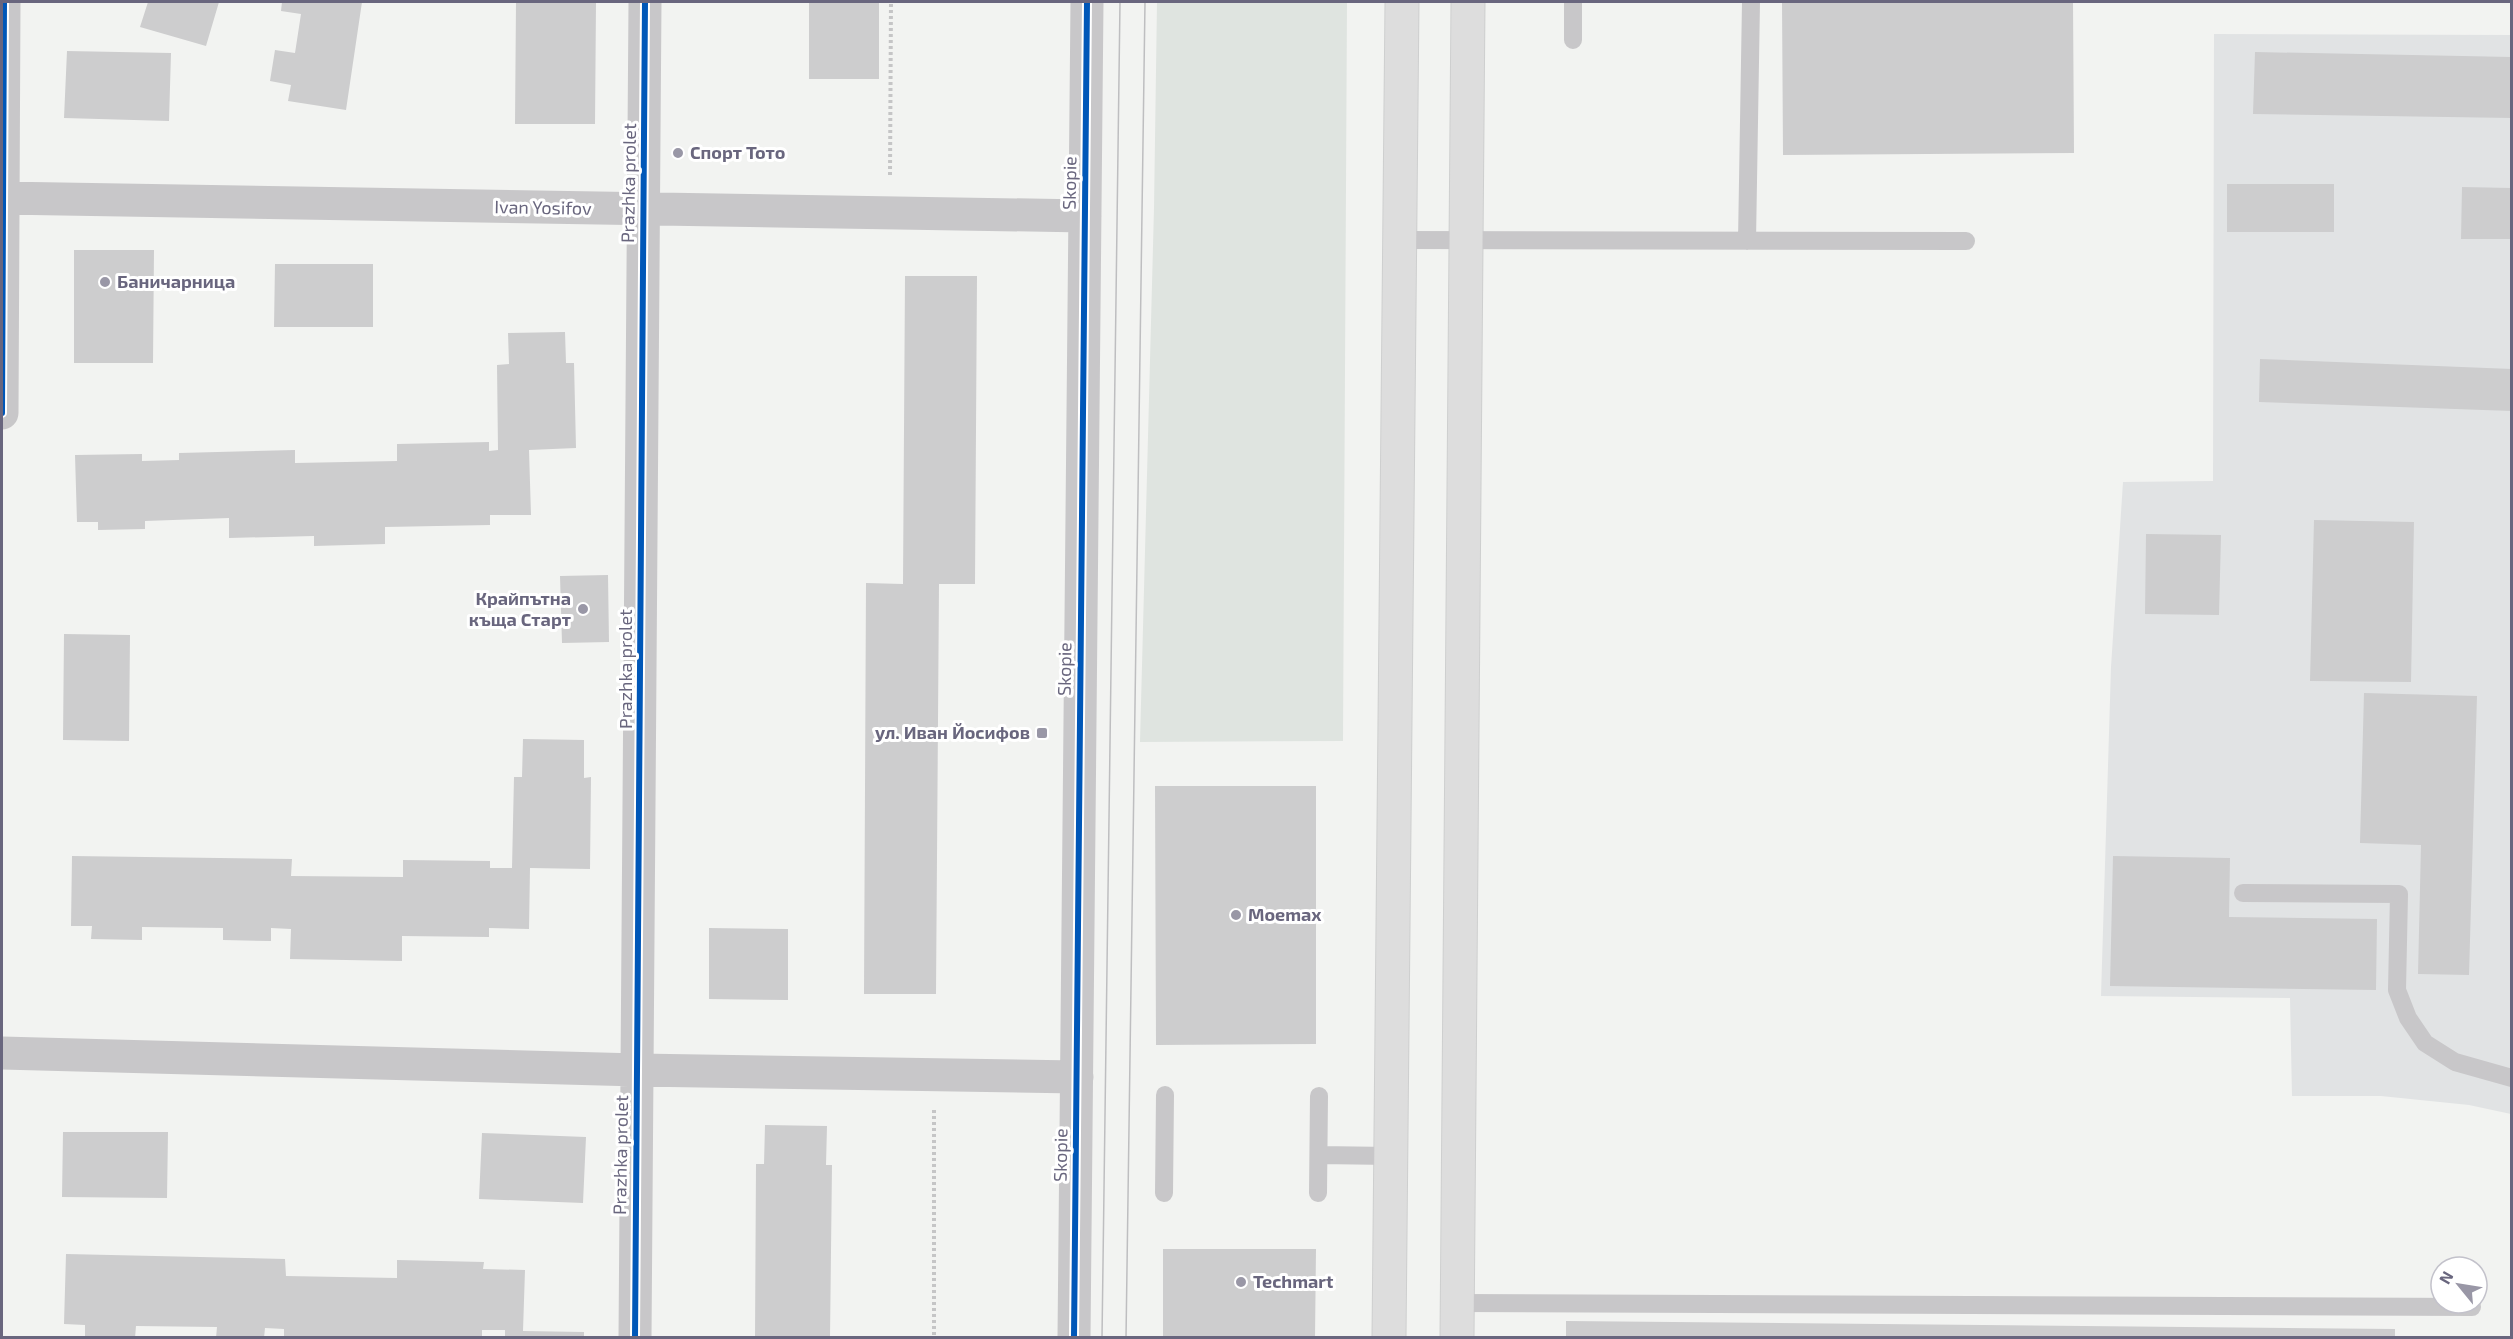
<svg xmlns="http://www.w3.org/2000/svg" width="2513" height="1339" font-family="'Exo 2',sans-serif">
	<style>
		.built { fill: #e1e3e4 }
		.green { fill: #dfe4e0 }
		.building { fill: #cdcdce }
		.lines { fill: none; stroke-linecap: round; stroke-linejoin: round }
		.primary-casing { stroke: #cecfcf; stroke-width: 35 }
		.path { stroke: #c5c5c6; stroke-width: 4; stroke-dasharray: 3 3; stroke-linecap: butt }
		.lane { stroke: #c8c7c9; stroke-width: 18 }
		.street { stroke: #c8c7c9; stroke-width: 33 }
		.primary { stroke: #ddd; stroke-width: 33 }
		.tram { stroke: #bebec0; stroke-width: 1.5 }
		.cycleway-casing { stroke: #fff; stroke-width: 10 }
		.cycleway { stroke: #0057b8; stroke-width: 6 }
		.poi-dot { fill: #9997a6; stroke: #fff; stroke-width: 2 }
		.labels { text-anchor: middle; stroke-width: 6; stroke-linejoin: round; paint-order: stroke }
		.poi-label { font-size: 18px; font-weight: bold; fill: #69667e; stroke: #fff; text-anchor: start }
		.street-label { font-size: 18px; fill: #69667e; stroke: #fff }
	</style>
	<rect width="100%" height="100%" fill="#f2f3f1"/>
	<!-- built -->
	<path class="built" d="M2214,34L2511,35V1114L2469,1105L2381,1096H2292L2290,998L2101,996L2111,667L2123,482L2213,481Z"/>
	<!-- green -->
	<path class="green" d="M1157,2H1347L1343,741L1140,742L1154,208Z"/>
	<!-- building -->
	<path class="building" d="M148,2H219L206,46L140,27Z
		M282,2H362L346,110L288,101L291,85L270,81L275,50L295,53L301,14L281,11Z
		M516,2H596L595,124H515Z
		M809,2H879V79H809Z
		M1782,2H2073L2074,153L1783,155Z
		M67,51L171,53L169,121L64,118Z
		M2255,52L2512,57V118L2253,114Z
		M2227,184H2334V232H2227Z
		M2462,187L2512,188V239H2461Z
		M74,250H154L153,363H74Z
		M275,264H373V327H274Z
		M905,276H977L975,584H939L936,994H864L866,583L903,584Z
		M565,332L566,363H574L576,448L529,450L531,515H490V525L385,527V544L314,546V536L229,538V518L145,521V529L98,530V522H77L75,455L142,454V461L179,460V453L295,450V463L397,461V444L489,442V451L498,450L497,365L509,364L508,333Z
		M2260,359L2512,369V411L2259,402Z
		M2314,520L2414,522L2411,682L2310,681Z
		M2146,534L2221,535L2219,615L2145,614Z
		M608,575L609,642L562,643L560,576Z
		M64,634L130,635L129,741L63,740Z
		M2364,693L2477,696L2469,975L2418,974L2421,845L2360,843Z
		M523,739L584,740V778L591,777L590,869L530,868L529,929L489,928V937L402,936V961L290,959L291,929L271,928V941L223,940V928L142,927V940L91,939L92,926H71L72,856L292,859L291,876L403,877V860L490,861V868H512L514,777H522Z
		M1155,786H1316V1044L1156,1045Z
		M2113,856L2230,858L2229,917L2377,919L2376,990L2110,986Z
		M709,928L788,929V1000L709,999Z
		M765,1125L827,1126L826,1165H832L830,1338H755L756,1164H764Z
		M63,1132H168L167,1198L62,1197Z
		M482,1133L586,1137L583,1203L479,1199Z
		M1163,1249H1316L1315,1338H1163Z
		M66,1254L285,1259L286,1276L397,1278V1260L484,1262L483,1269L525,1270L523,1331L584,1332V1338H505V1330H482V1338H284V1329L265,1328L264,1338H216L217,1327L136,1326L135,1338L85,1337V1325L64,1324Z
		M1566,1321L2395,1329V1338H1566Z"/>
	<g class="lines">
		<defs>
			<path id="primary" d="M1389,1338L1402,2
				M1457,1338L1468,2"/>
		</defs>
		<!-- primary casing -->
		<use href="#primary" class="primary-casing"/>
		<!-- path -->
		<path class="path" d="M890,175L891,2
			M934,1110V1338"/>
		<!-- lane -->
		<path class="lane" d="M1573,40V2
			M1400,240L1966,241
			M1747,241L1751,2
			M2243,893L2399,894L2397,990L2408,1018L2425,1043L2455,1062L2512,1078
			M1319,1155L1391,1156
			M1164,1193L1165,1095
			M1318,1193L1319,1096
			M1457,1303L2472,1307"/>
		<!-- street -->
		<path class="street" d="M2,198L1085,216
			M2,413L4,2
			M2,1053L638,1070L1077,1077
			M635,1338L645,2
			M1074,1338L1087,2"/>
		<!-- primary -->
		<use href="#primary" class="primary"/>
		<!-- tram -->
		<path class="tram" d="M1102,1338L1120,2
			M1126,1338L1145,2"/>
		<defs>
			<path id="cycleway" d="M2,413L4,2
				M635,1338L645,2
				M1074,1338L1087,2"/>
		</defs>
		<!-- cycleway casing -->
		<use href="#cycleway" class="cycleway-casing"/>
		<!-- cycleway -->
		<use href="#cycleway" class="cycleway"/>
	</g>
	<!-- markers -->
	<g class="poi-dot">
		<circle cx="678" cy="153" r="6"/>
		<circle cx="105" cy="282" r="6"/>
		<circle cx="583" cy="609" r="6"/>
		<rect x="1036" y="727" width="12" height="12" rx="3"/>
		<circle cx="1236" cy="915" r="6"/>
		<circle cx="1241" cy="1282" r="6"/>
	</g>
	<g class="labels">
		<!-- poi labels -->
		<g class="poi-label">
			<text x="690" y="159">Спорт Тото</text>
			<text x="117" y="288">Баничарница</text>
			<text x="571" y="605" text-anchor="end">Крайпътна<tspan x="571" dy="21">къща Старт</tspan></text>
			<text x="1030" y="739" text-anchor="end">ул. Иван Йосифов</text>
			<text x="1248" y="921">Moemax</text>
			<text x="1253" y="1288">Techmart</text>
		</g>
		<!-- street labels -->
		<g class="street-label">
			<text transform="translate(629 183) rotate(-89)" y="6">Prazhka prolet</text>
			<text transform="translate(1070 183) rotate(-89)" y="6">Skopie</text>
			<text transform="translate(543 208) rotate(1)" y="6">Ivan Yosifov</text>
			<text transform="translate(626 669) rotate(-90)" y="6">Prazhka prolet</text>
			<text transform="translate(1065 669) rotate(-89)" y="6">Skopie</text>
			<text transform="translate(621 1155) rotate(-89)" y="6">Prazhka prolet</text>
			<text transform="translate(1061 1155) rotate(-89)" y="6">Skopie</text>
		</g>
	</g>
	<!-- border -->
	<rect width="2513" height="1339" fill="none" stroke="#69667e" stroke-width="6"/>
	<!-- north arrow -->
	<g transform="translate(2459 1285) rotate(300)"><circle r="28" fill="#ffffff" stroke="#c3c2cb" stroke-width="1.5"/>
	<path d="M0-4.5L10 22L0 15L-10 22Z" fill="#9997a6"/>
	<text y="-9" font-size="16" font-weight="bold" text-anchor="middle" fill="#69667e">N</text>
	</g>
</svg>
